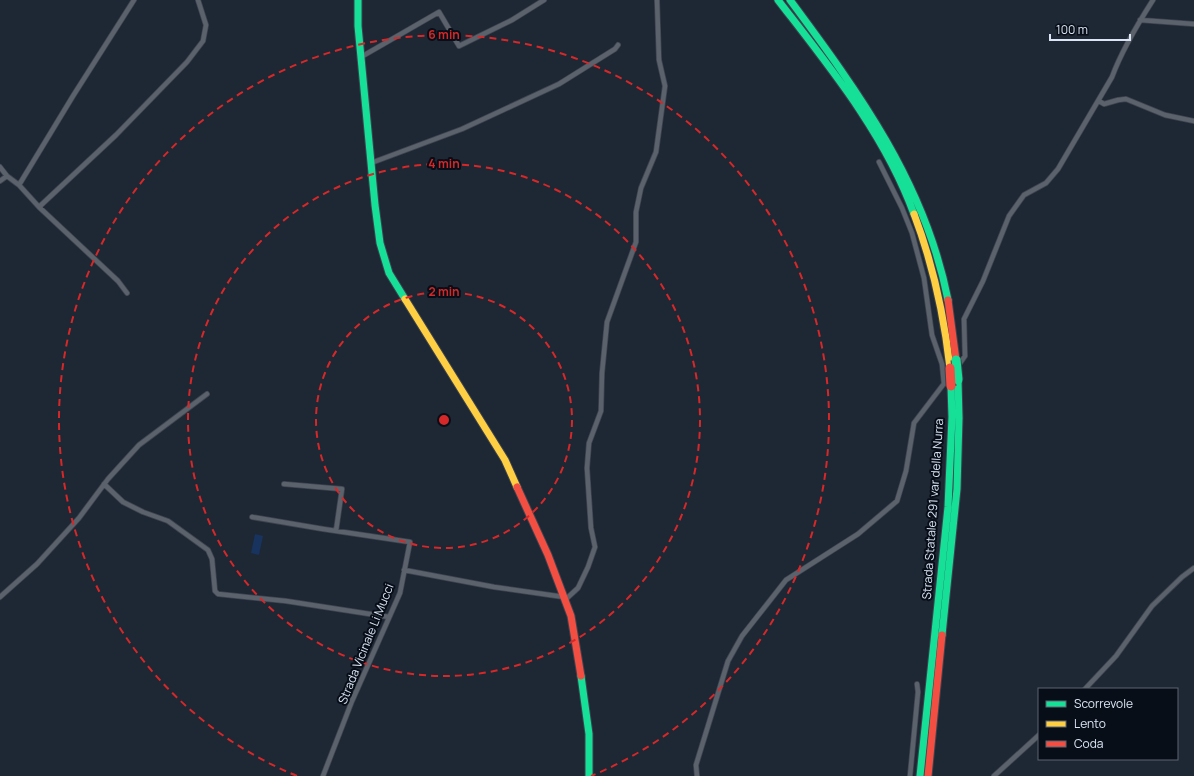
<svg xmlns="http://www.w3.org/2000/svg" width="1194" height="776" font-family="Manrope,sans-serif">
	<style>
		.green { fill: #18335e }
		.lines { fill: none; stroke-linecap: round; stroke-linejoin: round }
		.street-casing { stroke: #3d434f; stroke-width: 6 }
		.fast-casing { stroke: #3d434f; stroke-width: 9 }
		.slow-casing { stroke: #3d434f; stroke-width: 9 }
		.jam-casing { stroke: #3d434f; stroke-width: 9 }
		.street { stroke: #5b626b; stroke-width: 4.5 }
		.fast { stroke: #16e098; stroke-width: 7 }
		.slow { stroke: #ffcf43; stroke-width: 7 }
		.jam { stroke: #f24e42; stroke-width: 7 }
		.fast-bridge-casing { stroke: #3d434f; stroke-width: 11; stroke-linecap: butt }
		.jam-bridge-casing { stroke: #3d434f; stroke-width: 11; stroke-linecap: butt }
		.fast-bridge { stroke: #16e098; stroke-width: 9 }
		.jam-bridge { stroke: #f24e42; stroke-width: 9 }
		.ring { fill: none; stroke: #d62828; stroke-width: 2; stroke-dasharray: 7 5 }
		.labels { text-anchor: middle; stroke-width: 4; stroke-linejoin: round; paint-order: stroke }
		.street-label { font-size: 12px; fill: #dbe5f5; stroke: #080e18 }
		.centre { fill: #d62828; stroke: #080e18; stroke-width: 2 }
		.ring-label { font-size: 12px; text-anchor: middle; font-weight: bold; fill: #d62828; stroke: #080e18; stroke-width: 4; stroke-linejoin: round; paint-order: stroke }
	</style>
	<rect width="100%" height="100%" fill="#1e2734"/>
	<!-- green -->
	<path class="green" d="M255,534L263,536L259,555L251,553Z"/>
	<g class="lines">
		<defs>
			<path id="street" d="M1140,20L1194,24
				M361,57L439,12L459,46L512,20L544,0
				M1099,101L1104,104L1118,100L1126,99L1165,115L1194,121
				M879,162L902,208L912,233L924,278L932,335L942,364L944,384
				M371,163L462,129L559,84L615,49L618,45
				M0,167L7,176L19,185L39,207L118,281L127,293
				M0,181L7,176
				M19,185L73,96L134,0
				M39,207L116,135L187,62L203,41L206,25L198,0
				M958,366L965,356L964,319L983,281L1009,216L1024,195L1046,183L1058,169L1112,77C1122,50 1137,25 1153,0
				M104,484L123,502L143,512L168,521L208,550L212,559L215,591L218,594L286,601L389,617
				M284,484L342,489L336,531
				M252,517L323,529L410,542L400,593L352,701L323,776
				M404,570L494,587L564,597
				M0,597L37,564L79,518L108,479L139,445L207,394
				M566,599L578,588L588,567L595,547L591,528L587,468L589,443L601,411L602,373L607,322L636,242V212L641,188L656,152L665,86L659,60L657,0
				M1085,689L1116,656L1152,606L1182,577L1194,568
				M697,776L696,765L728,661L742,636L786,580L858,534L897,501L906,471L914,423L949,377
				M910,776L918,692L917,684
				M994,776L1039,735"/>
			<path id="fast" d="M358,0V26L375,205L380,243L389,273L405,299
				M778,0C829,66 885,134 914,214
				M790,0C859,93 925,183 948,300
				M942,635L957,489L959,418L958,380
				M581,676L589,734V776
				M920,776L948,507L952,417L951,386"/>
			<path id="slow" d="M914,214C933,264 944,315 950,368
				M405,299L505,460L517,487"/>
			<path id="jam" d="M948,300L956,360
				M517,487L548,555L571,616L581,676
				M928,776L942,635"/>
		</defs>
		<!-- street casing -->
		<use href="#street" class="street-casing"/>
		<!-- fast casing -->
		<use href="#fast" class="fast-casing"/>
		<!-- slow casing -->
		<use href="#slow" class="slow-casing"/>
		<!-- jam casing -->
		<use href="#jam" class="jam-casing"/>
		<!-- street -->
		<use href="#street" class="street"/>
		<!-- fast -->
		<use href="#fast" class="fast"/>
		<!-- slow -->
		<use href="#slow" class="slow"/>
		<!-- jam -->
		<use href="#jam" class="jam"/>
		<defs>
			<path id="fast-bridge" d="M956,360L958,380"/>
			<path id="jam-bridge" d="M950,368L951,386"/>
		</defs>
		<!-- fast-bridge casing -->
		<use href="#fast-bridge" class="fast-bridge-casing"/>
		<!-- jam-bridge casing -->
		<use href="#jam-bridge" class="jam-bridge-casing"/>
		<!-- fast-bridge -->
		<use href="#fast-bridge" class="fast-bridge"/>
		<!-- jam-bridge -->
		<use href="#jam-bridge" class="jam-bridge"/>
	</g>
	<!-- distance rings -->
	<g class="ring">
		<circle cx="444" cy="420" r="128"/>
		<circle cx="444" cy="420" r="256"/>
		<path d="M297 776A385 385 0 1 1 591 776"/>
	</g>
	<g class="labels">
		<!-- street labels -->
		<g class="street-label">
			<text transform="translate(933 509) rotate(-86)" y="4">Strada Statale 291 var della Nurra</text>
			<text transform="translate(366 644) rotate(-68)" y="4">Strada Vicinale Li Mucci</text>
		</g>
	</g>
	<circle cx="444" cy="420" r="6" class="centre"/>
	<g class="ring-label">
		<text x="444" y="39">6 min</text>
		<text x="444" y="168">4 min</text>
		<text x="444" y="296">2 min</text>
	</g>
	<!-- legend -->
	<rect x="1038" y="688" width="140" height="72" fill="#080e18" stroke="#5c6470"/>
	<rect x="1046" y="701" width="20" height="6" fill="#16e098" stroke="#5c6470"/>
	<text x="1074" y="708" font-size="12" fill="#dbe5f5">Scorrevole</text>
	<rect x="1046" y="721" width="20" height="6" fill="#ffcf43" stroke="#5c6470"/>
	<text x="1074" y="728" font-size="12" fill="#dbe5f5">Lento</text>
	<rect x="1046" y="741" width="20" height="6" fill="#f24e42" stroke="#5c6470"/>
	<text x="1074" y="748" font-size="12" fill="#dbe5f5">Coda</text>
	<!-- scale -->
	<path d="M1050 34v6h80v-6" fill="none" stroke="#dbe5f5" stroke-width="2"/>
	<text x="1056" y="34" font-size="12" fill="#dbe5f5" stroke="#080e18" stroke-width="3" paint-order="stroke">100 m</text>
</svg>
